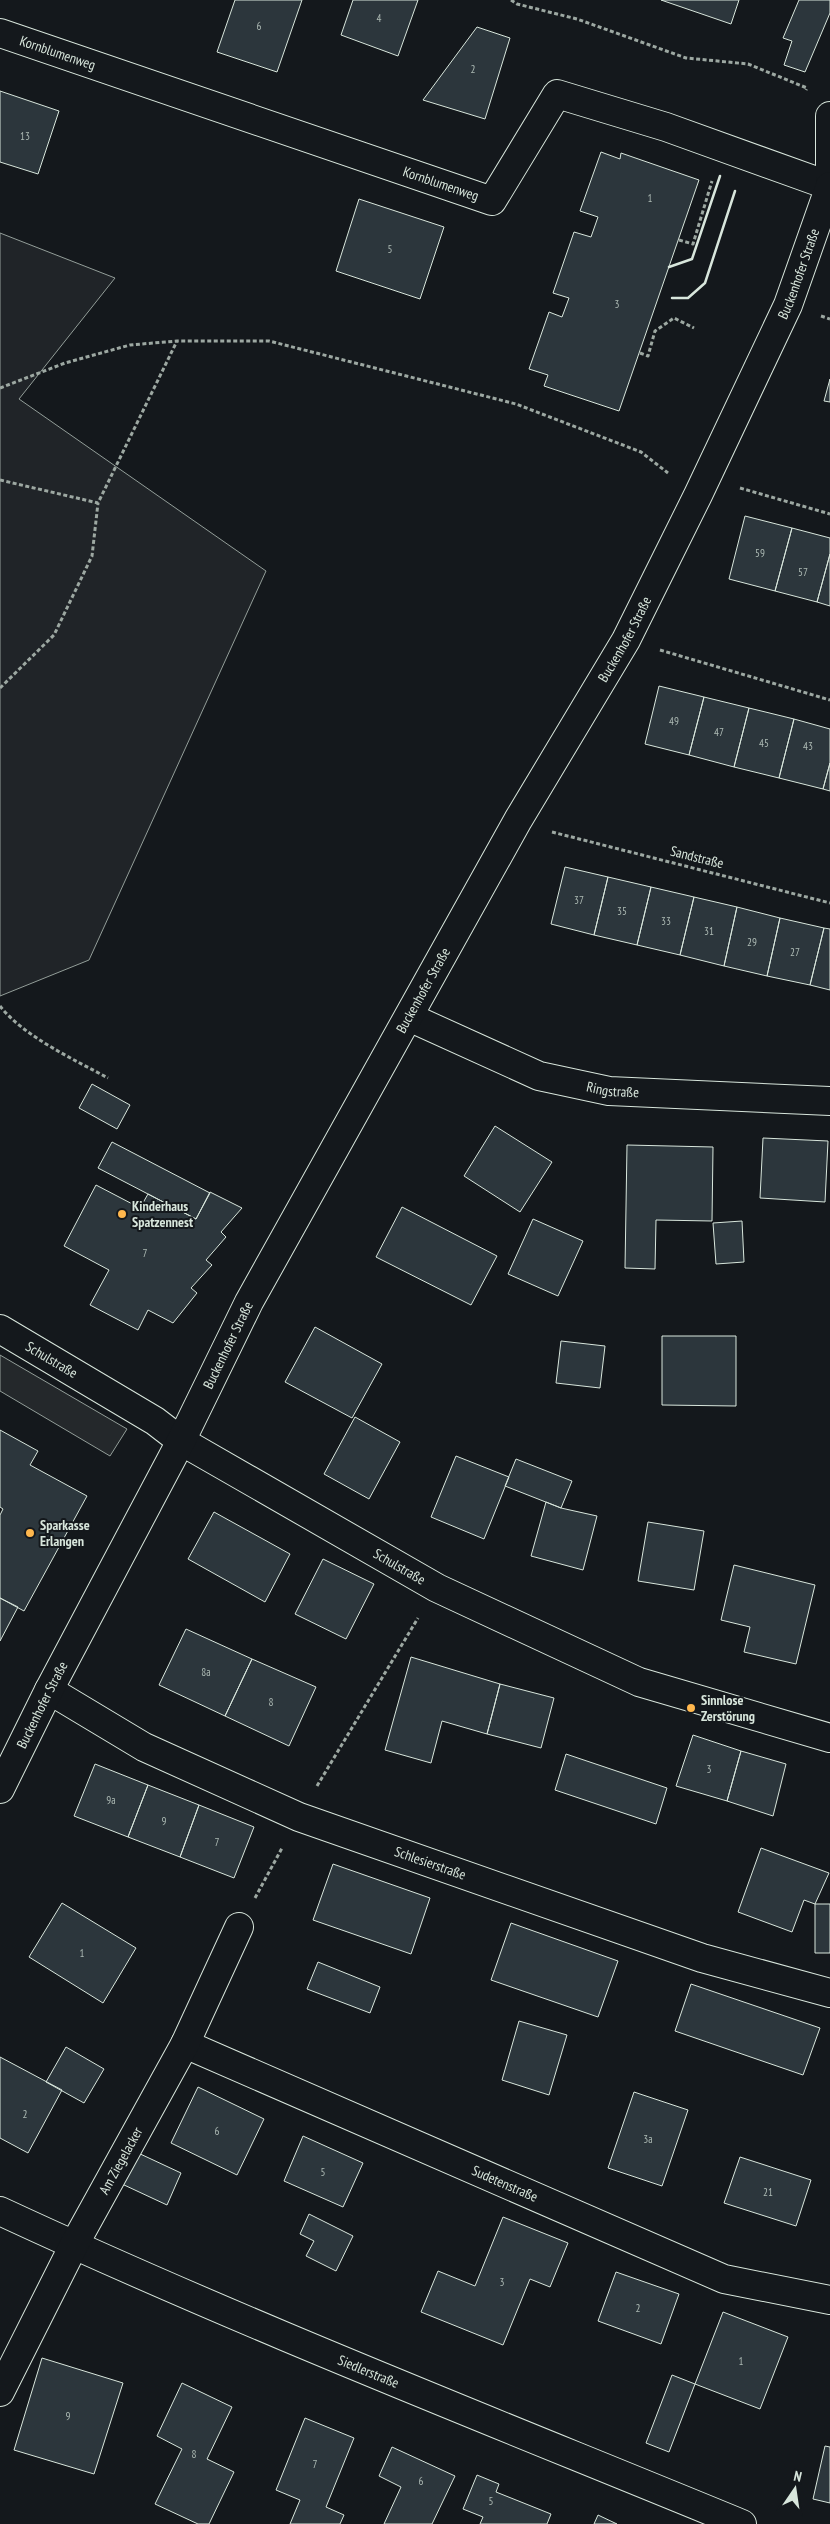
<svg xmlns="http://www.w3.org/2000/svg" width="830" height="2524" font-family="'PT Sans Narrow',sans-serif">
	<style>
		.green { fill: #202428; stroke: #939e99 }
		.parking { fill: #24282b; stroke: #939e99 }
		.building { fill: #2c363c; stroke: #d8e6dc }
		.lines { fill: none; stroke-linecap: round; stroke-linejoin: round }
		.street-casing { stroke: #d8e6dc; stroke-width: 30 }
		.secondary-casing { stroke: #d8e6dc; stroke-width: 30 }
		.path { stroke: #9da8a2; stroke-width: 3; stroke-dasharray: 4 2.5; stroke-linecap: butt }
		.street { stroke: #14181c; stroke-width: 28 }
		.secondary { stroke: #14181c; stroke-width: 28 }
		.wall { stroke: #d8e6dc; stroke-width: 2.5 }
		.poi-dot { fill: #ffb74d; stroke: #14181c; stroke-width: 2 }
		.labels { text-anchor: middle; stroke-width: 4; stroke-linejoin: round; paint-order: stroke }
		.number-label { font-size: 11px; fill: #adbab4 }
		.street-label { font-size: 14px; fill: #d8e6dc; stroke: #14181c }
		.poi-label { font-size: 14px; font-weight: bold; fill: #d8e6dc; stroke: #14181c; text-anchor: start }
	</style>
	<rect width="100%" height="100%" fill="#14181c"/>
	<!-- green -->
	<path class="green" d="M0,233L115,278L19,399L266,571L89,960L0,996Z"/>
	<!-- parking -->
	<path class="parking" d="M0,1355L127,1429L110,1456L0,1391Z"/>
	<!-- building -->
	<path class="building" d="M235,0H302L277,72L217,52Z
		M353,0H418L398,56L341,35Z
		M661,0H739L731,24Z
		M799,0H830V13L805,72L784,65L792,41L783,38Z
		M477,27L510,38L485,119L423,100Z
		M0,91L59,111L38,174L0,162Z
		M601,152L620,159L621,153L699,180L619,411L544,386L548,375L529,369L549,312L562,317L569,298L553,293L574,232L591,237L598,217L580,211Z
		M359,199L444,227L420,299L336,271Z
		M830,379V402L824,401Z
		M745,516L792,528L775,591L729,579Z
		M792,528L830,538V554L817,602L775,591Z
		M830,554V606L817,602Z
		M659,686L704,697L689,755L645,744Z
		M704,697L749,708L734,767L689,755Z
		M749,708L794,719L779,778L734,767Z
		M794,719L830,729V763L823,789L779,778Z
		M830,763V791L823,789Z
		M565,867L608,877L594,935L551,924Z
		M608,877L651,887L637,945L594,935Z
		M651,887L694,897L680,955L637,945Z
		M694,897L737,907L724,966L680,955Z
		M737,907L780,918L767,976L724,966Z
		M780,918L824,928L810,985L767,976Z
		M824,928L830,929V990L810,985Z
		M92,1084L130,1105L117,1129L79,1108Z
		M495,1126L552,1162L520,1212L464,1176Z
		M763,1138L828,1141L825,1202L760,1198Z
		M112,1142L210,1193L196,1219L98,1168Z
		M627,1145L713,1147L712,1221L656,1220L655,1269L625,1268Z
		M96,1185L140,1208L148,1194L196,1219L210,1192L242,1208L221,1232L226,1237L206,1260L212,1265L191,1288L197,1293L173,1323L148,1310L138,1330L90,1305L109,1270L64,1246Z
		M402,1207L497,1256L471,1305L376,1257Z
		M533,1219L583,1241L558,1296L508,1274Z
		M742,1221L744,1262L716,1264L713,1223Z
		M315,1327L382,1364L352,1418L285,1382Z
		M662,1336H736V1406L662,1405Z
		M561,1341L605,1346L600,1388L556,1383Z
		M355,1417L400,1442L369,1499L324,1474Z
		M0,1430L38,1451L30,1465L87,1496L24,1611L0,1598V1515L3,1509L0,1507Z
		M456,1456L509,1477L484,1539L431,1517Z
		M516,1459L572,1481L561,1508L505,1486Z
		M546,1502L561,1508L597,1516L583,1570L531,1556Z
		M214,1512L290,1554L265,1602L188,1559Z
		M648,1522L704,1531L694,1590L638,1581Z
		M323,1559L374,1584L346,1639L295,1614Z
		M734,1565L815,1585L796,1664L744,1652L750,1627L721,1620Z
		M0,1598L18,1607L0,1641Z
		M186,1629L252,1659L225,1716L159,1685Z
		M411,1657L500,1684L487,1734L442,1721L431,1763L385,1750Z
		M252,1659L316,1687L289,1746L225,1716Z
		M500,1684L554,1698L541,1748L487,1734Z
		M693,1735L741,1751L727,1801L676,1786Z
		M741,1751L786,1764L773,1816L727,1801Z
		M566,1754L667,1788L656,1824L555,1790Z
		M95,1764L148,1785L128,1837L74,1816Z
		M148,1785L199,1805L180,1857L128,1837Z
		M199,1805L254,1827L234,1878L180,1857Z
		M761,1848L829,1873L815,1904L804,1900L792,1932L738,1912Z
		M333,1864L430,1898L411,1954L313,1920Z
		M62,1903L136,1948L103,2003L29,1957Z
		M815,1904H830V1953H815Z
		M511,1923L618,1961L598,2017L491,1980Z
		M318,1962L380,1987L370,2013L307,1989Z
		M691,1984L820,2028L803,2075L675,2031Z
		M519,2021L567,2035L549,2095L502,2080Z
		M66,2047L104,2069L84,2103L46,2082Z
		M0,2057L62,2090L28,2153L0,2138Z
		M198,2087L264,2119L237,2175L171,2143Z
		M634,2092L688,2110L662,2186L608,2168Z
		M303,2136L363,2163L343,2207L284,2181Z
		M136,2152L181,2173L167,2205L122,2184Z
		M740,2157L811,2180L796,2226L724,2203Z
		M309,2214L353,2236L336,2271L306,2256L314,2241L300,2234Z
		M503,2217L568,2243L550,2287L530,2279L503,2345L421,2312L438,2271L475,2286Z
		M616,2272L679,2294L661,2344L598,2321Z
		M723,2312L788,2337L760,2409L695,2384Z
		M42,2358L123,2383L94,2474L14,2450Z
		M672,2375L695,2384L669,2452L646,2443Z
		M182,2383L232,2407L207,2459L234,2472L209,2524H198L155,2504L182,2449L157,2436Z
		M305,2418L354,2438L326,2507L344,2515L340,2524H290L300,2500L276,2490Z
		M825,2446L830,2447V2503L813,2499Z
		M392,2447L455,2476L432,2524H384L401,2487L379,2476Z
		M477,2475L499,2484L496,2492L551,2514L547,2524H480L483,2517L463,2509Z
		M598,2515L617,2524H594Z"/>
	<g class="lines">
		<defs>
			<g id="street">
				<path id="s1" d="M0,33L492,201L557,94L666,127L830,186"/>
				<path id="s2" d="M409,1017L539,1076L609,1091L830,1101"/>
				<path id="s3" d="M0,1329L155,1421L181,1441L437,1588L639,1682L830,1738"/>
				<path id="s4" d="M49,1690L144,1747L299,1817L702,1958L830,1993"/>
				<path id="s5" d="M185,2044L724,2279L830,2300"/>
				<path id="s6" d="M0,2211C243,2324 494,2422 742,2524"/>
				<path id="s7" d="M0,2392L74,2245L185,2044L239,1927"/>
			</g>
			<g id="secondary">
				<path d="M830,116V177"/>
				<path id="s8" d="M0,1789L49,1690L181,1441L249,1302L518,820L626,640L698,495L788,305L830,186"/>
			</g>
		</defs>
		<!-- street casing -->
		<use href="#street" class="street-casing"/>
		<!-- secondary casing -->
		<use href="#secondary" class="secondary-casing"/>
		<!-- path -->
		<path class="path" d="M511,0L517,4L577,19L686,58L748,64L807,88L806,90
			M679,240L693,244L712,181
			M821,316L830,319
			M640,353L648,356L655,331L674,318L694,328
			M0,388L65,363L130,345L177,341H269L516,404L641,452L668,473
			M0,480L98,503L177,341
			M740,488L830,514
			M660,650L830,700
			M0,688L54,635L92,556L98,503
			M552,832L830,903
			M0,1006C23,1036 75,1060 108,1078
			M317,1786L418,1618
			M255,1898L282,1848"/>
		<!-- street -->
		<use href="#street" class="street"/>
		<!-- secondary -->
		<use href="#secondary" class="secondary"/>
		<!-- wall -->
		<path class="wall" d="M669,267L692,259L720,176
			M672,298H688L705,283L735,191"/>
	</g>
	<!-- markers -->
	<g class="poi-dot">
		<circle cx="122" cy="1214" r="5"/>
		<circle cx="30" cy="1533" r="5"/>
		<circle cx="691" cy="1708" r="5"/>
	</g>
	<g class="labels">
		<!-- number labels -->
		<g class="number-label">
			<text x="379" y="22">4</text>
			<text x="259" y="30">6</text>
			<text x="473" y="73">2</text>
			<text x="25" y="140">13</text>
			<text x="650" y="202">1</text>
			<text x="390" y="253">5</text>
			<text x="617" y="308">3</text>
			<text x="760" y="557">59</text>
			<text x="803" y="576">57</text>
			<text x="674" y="725">49</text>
			<text x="719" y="736">47</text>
			<text x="764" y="747">45</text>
			<text x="808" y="750">43</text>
			<text x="579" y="904">37</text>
			<text x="622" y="915">35</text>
			<text x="666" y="925">33</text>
			<text x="709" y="935">31</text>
			<text x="752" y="946">29</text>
			<text x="795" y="956">27</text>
			<text x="145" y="1257">7</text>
			<text x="206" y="1676">8a</text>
			<text x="271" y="1706">8</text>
			<text x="709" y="1773">3</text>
			<text x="111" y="1804">9a</text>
			<text x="164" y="1825">9</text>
			<text x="217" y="1846">7</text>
			<text x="82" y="1957">1</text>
			<text x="25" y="2118">2</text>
			<text x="217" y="2135">6</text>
			<text x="648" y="2143">3a</text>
			<text x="323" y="2176">5</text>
			<text x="768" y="2196">21</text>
			<text x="502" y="2286">3</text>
			<text x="638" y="2312">2</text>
			<text x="741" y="2365">1</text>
			<text x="68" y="2420">9</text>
			<text x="194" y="2458">8</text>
			<text x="315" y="2468">7</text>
			<text x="421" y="2485">6</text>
			<text x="491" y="2505">5</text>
		</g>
		<!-- street labels -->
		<g class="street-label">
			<text dy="5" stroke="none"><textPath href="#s1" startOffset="61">Kornblumenweg</textPath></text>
			<text dy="5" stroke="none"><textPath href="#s1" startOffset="466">Kornblumenweg</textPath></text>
			<text dy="5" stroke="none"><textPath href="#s8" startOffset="1714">Buckenhofer Straße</textPath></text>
			<text dy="5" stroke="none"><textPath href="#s8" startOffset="1309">Buckenhofer Straße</textPath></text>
			<text transform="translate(697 857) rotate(14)" y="5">Sandstraße</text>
			<text dy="5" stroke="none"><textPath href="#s8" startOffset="904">Buckenhofer Straße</textPath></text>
			<text dy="5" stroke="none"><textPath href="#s2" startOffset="218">Ringstraße</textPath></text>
			<text dy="5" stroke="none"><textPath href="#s8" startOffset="499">Buckenhofer Straße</textPath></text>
			<text dy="5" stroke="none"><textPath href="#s3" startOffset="60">Schulstraße</textPath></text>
			<text dy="5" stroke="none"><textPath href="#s3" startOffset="465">Schulstraße</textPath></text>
			<text dy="5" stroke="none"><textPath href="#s8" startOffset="94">Buckenhofer Straße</textPath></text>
			<text dy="5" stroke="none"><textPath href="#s4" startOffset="420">Schlesierstraße</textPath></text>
			<text dy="5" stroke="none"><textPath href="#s7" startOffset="261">Am Ziegelacker</textPath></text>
			<text dy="5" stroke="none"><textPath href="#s5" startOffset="349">Sudetenstraße</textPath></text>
			<text dy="5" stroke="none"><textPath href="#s6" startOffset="402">Siedlerstraße</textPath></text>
		</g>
		<!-- poi labels -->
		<g class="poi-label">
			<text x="132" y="1211">Kinderhaus<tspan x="132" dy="16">Spatzennest</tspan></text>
			<text x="40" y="1530">Sparkasse<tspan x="40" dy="16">Erlangen</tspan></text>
			<text x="701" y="1705">Sinnlose<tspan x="701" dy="16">Zerstörung</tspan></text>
		</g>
	</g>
	<!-- north arrow -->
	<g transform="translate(795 2489) rotate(13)" stroke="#14181c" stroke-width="4" paint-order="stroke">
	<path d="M0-4L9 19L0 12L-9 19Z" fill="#d8e6dc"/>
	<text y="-8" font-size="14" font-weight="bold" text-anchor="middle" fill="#d8e6dc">N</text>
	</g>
</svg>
